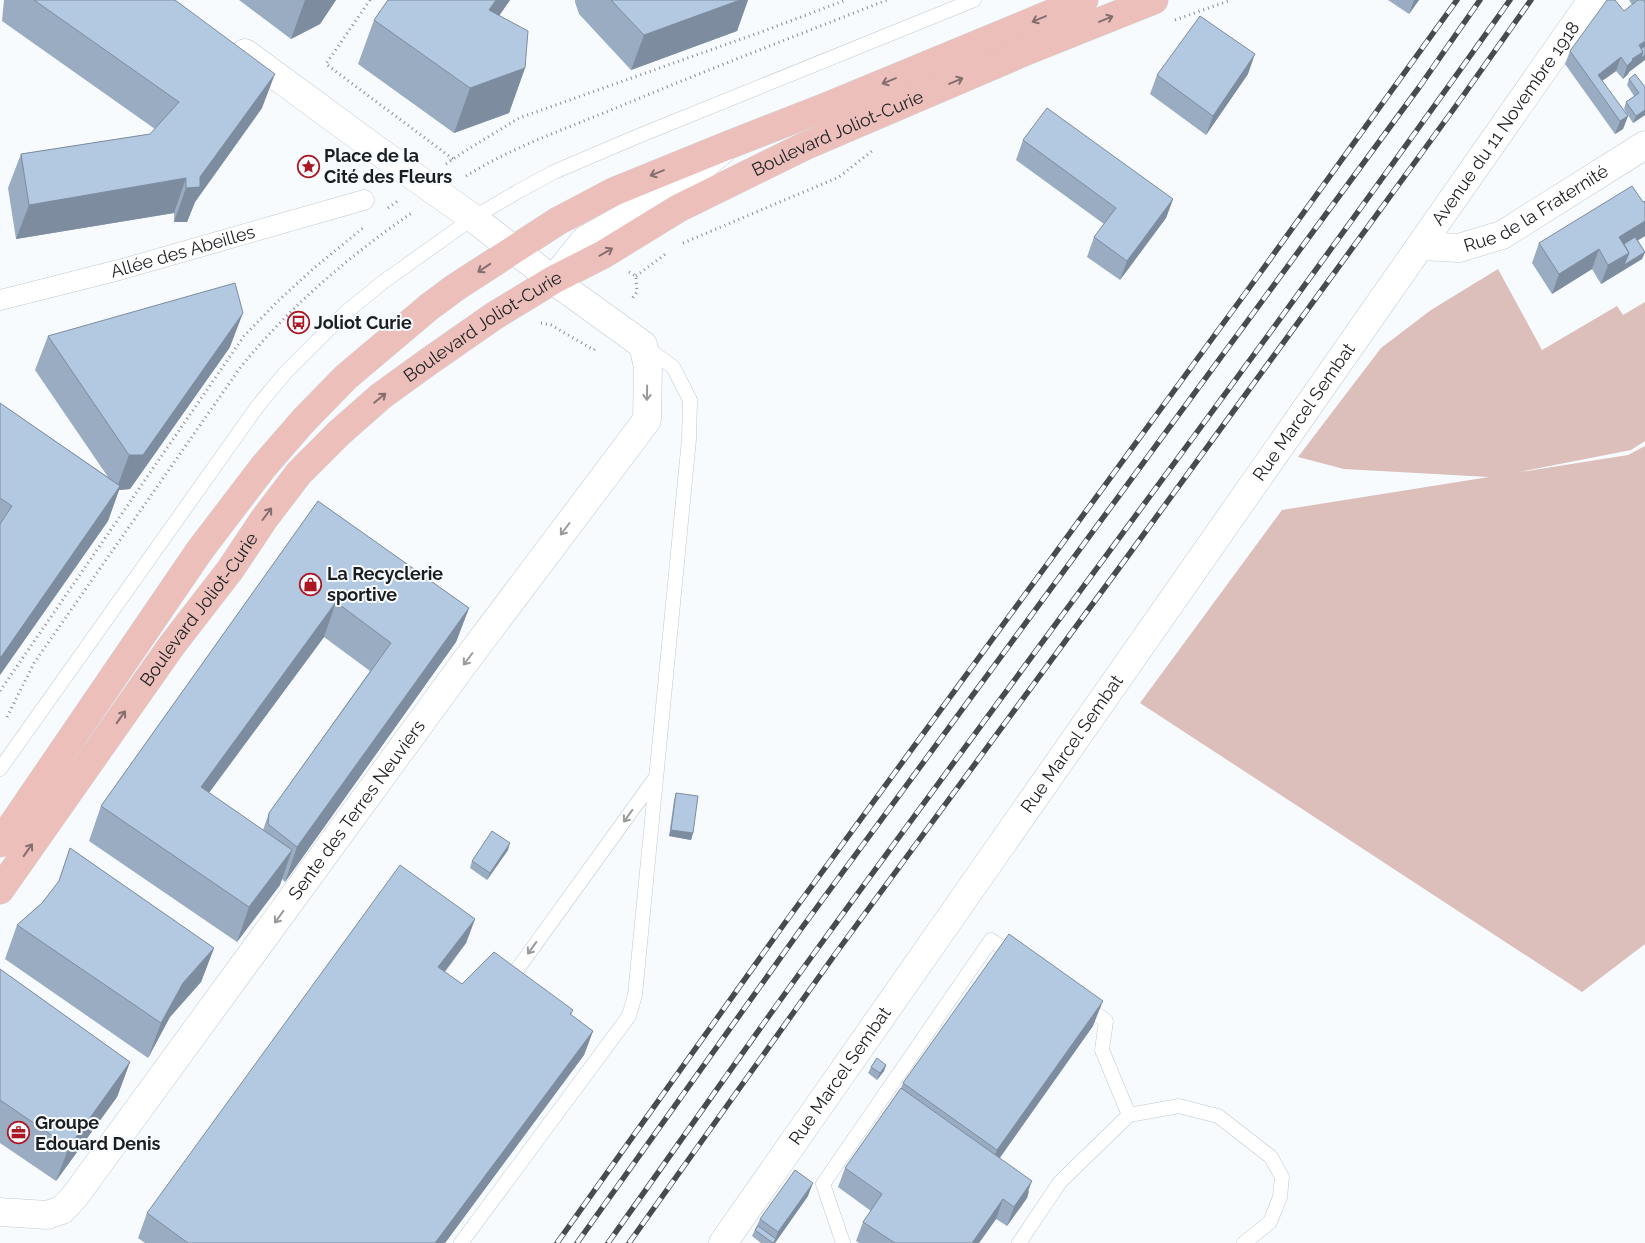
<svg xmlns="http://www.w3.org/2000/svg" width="1645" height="1243" font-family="Raleway,sans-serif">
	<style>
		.green { fill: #dcbeba }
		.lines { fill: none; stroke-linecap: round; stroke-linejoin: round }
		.service-casing { stroke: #c0c8d0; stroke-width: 15 }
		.pedestrian-casing { stroke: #c0c8d0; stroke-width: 21 }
		.minor-casing { stroke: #c0c8d0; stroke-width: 29 }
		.tertiary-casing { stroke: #c0c8d0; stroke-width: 29 }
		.primary-casing { stroke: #d6d6d7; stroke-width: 29 }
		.path { stroke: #878a8d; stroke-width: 3; stroke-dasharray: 1 4; stroke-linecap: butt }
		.service { stroke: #fff; stroke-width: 14 }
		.pedestrian { stroke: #fff; stroke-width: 20 }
		.minor { stroke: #fff; stroke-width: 28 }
		.tertiary { stroke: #fff; stroke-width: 28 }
		.primary { stroke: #ecbfbb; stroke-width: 28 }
		.rail-casing { stroke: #484b4e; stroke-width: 5.5 }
		.rail { stroke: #f7fbfe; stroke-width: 4; stroke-dasharray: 11; stroke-linecap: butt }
		.wall { fill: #9aacc2; fill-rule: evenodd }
		.shaded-wall { fill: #7d8c9e }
		.building { fill: #b3c8e1; stroke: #7d8c9e }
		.oneway { stroke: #846e6e }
		.oneway2 { stroke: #989a9b }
		.labels { text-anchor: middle; stroke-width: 4; stroke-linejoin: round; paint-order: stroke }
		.street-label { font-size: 18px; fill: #1b1e21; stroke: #f7fbfe }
		.poi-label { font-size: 18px; font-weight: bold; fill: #1b1e21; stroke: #f7fbfe; text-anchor: start }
	</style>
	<rect width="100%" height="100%" fill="#f7fbfe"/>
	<!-- green -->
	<path class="green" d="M1498,269L1542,350L1617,306L1623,315L1645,302V441L1631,450L1514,473L1628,455L1645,446V944L1582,992L1140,703L1282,510L1489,477L1344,469L1298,457L1381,348L1431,310Z"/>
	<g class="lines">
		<defs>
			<path id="service" d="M0,769L257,407L285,373L345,313L383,282L473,218L517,192L554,172L636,137L974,0
				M506,985L656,777
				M1083,1004L1106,1021L1102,1050L1129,1115
				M461,1243L629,1016L635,995L689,439L690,400L673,367L644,346
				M843,1243L823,1184L991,940L1014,956
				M1019,1243L1060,1182L1129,1115L1179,1106L1218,1116L1271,1157L1282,1177L1280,1197L1270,1222L1244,1243"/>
			<g id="pedestrian">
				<path id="s1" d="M0,300L119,270L364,200"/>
			</g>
			<g id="minor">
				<path id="s2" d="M1421,246L1459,248L1502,235L1645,145"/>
				<path d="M553,280L585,240L669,193L720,152"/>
				<path id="s3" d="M0,1212L47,1215L62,1210L75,1196L462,666L647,420L648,367L643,345L553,280L473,218L388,158L245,53"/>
			</g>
			<g id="tertiary">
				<path id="s4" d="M723,1243L1592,0"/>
			</g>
			<g id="primary">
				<path d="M0,843L200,550L264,466L304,420L346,377L429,307L456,287L558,221L613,192L731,144L828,106L1084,0"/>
				<path id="s5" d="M0,890L134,699L172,645L230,570L264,519L299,473L339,433L381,396L428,362L494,316L553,280L604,254L679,208L805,146L1029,50L1154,0"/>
			</g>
		</defs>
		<!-- service casing -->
		<use href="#service" class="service-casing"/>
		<!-- pedestrian casing -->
		<use href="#pedestrian" class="pedestrian-casing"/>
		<!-- minor casing -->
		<use href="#minor" class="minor-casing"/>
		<!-- tertiary casing -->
		<use href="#tertiary" class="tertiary-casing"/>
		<!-- primary casing -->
		<use href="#primary" class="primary-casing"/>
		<!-- path -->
		<path class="path" d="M370,0L326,64L453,159
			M1175,20L1231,0
			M446,164L462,153L519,118L761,32L846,0
			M466,176C511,148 562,130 611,110C702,72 795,36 887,0
			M388,208L399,200
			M683,243L839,177L872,151
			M629,272L636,276L637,292L631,300
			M636,276L667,253
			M541,323L551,325L594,350L596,347
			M0,691L244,336L278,301L314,268L363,228
			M7,717L34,663L240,368C289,307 349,256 413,212"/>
		<!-- service -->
		<use href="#service" class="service"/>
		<!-- pedestrian -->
		<use href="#pedestrian" class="pedestrian"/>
		<!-- minor -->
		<use href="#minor" class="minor"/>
		<!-- tertiary -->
		<use href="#tertiary" class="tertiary"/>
		<!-- primary -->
		<use href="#primary" class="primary"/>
		<defs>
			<path id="rail" d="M557,1243L787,920L1255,280L1457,0
				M577,1243L801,929L1420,86L1480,0
				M608,1243C680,1142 750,1041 823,941C1052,627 1285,317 1510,0
				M629,1243L836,953L1122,564L1453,110L1531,0"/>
		</defs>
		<!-- rail casing -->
		<use href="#rail" class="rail-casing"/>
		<!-- rail -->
		<use href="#rail" class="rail"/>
	</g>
	<!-- wall -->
	<path class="wall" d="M4,0H175L262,108L195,202L187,222H174V213L16,239L8,188L21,154L150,134L155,129L2,21Z
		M239,0H336L320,24L291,39Z
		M388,0H510L499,15L525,68L509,113L454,133L358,64L374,20Z
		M575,0H748L737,31L631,70L579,14L575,2Z
		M1388,0H1419L1409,14Z
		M1629,0H1645L1629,72L1628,74L1623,79L1616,71L1602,81L1628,116L1623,129L1615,134L1565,64L1570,51L1632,5Z
		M1248,74L1206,135L1150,94L1157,75Z
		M1629,79L1645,87V115L1633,123L1624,109L1626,102L1634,96L1627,85Z
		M1023,140L1173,199L1166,218L1120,280L1087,257L1094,237L1104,224L1016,160Z
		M1645,201V236L1638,240L1645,252L1642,259L1601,284L1592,269L1552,294L1532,263L1539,243Z
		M48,336L230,347L130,489L119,490L108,521L0,675V403L108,477L35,370Z
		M318,501L469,608L456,642L285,882L282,879L280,885L237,942L89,841L101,806ZM324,637L370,671L269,813L263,830L209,793Z
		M676,793L693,833L691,840L669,836L674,800Z
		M70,848L214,948L201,982L170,1017L148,1058L5,959L17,925L42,903L58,883Z
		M508,850L487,880L470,868L472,861Z
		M475,919L466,943L445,972L462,984L573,1010L571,1015L593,1031L584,1055L445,1243H145L138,1238L147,1213Z
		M0,969L130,1062L117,1097L56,1181L0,1143Z
		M1093,1026L999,1158L1029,1191L1027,1198L1007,1226L996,1219L979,1243H859L856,1241L863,1222L871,1211L838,1187L845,1168L901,1088L903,1083Z
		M886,1065L884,1071L877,1080L868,1073L871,1067Z
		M808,1196L775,1243H761L752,1236L760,1219Z"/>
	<!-- shaded-wall -->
	<path class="shaded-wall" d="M305,0H336L320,24L291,39Z
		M496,0H510L473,54L489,10Z
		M740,0H748L737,31L631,70L644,35Z
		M1414,0H1419L1409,14Z
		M1645,41V60L1629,72L1628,74L1623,79L1627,66L1639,45Z
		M1255,54L1248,74L1206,135L1213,116Z
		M1621,57L1616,71L1595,86L1598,75Z
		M525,68L509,113L454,133L470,88Z
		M275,74L262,108L195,202L187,222H174L186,188L200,177Z
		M1645,110V115L1633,123L1636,116Z
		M1628,116L1623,129L1615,134L1620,121Z
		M186,178L174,213L16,239L29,205Z
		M1173,199L1166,218L1120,280L1127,261Z
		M1645,221V236L1617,253L1619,237Z
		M1599,249L1592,269L1552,294L1559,274Z
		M1645,252L1642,259L1601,284L1608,265L1629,253Z
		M243,313L230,347L130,489L119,490L108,521L0,675V657L116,490L129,455Z
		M336,602L324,637L188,821L201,787Z
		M469,608L456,642L285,882L297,847Z
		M671,830L693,833L691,840L669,836Z
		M510,843L508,850L487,880L490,873Z
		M292,850L280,885L237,942L249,907Z
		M475,919L466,943L429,992L438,967Z
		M214,948L201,982L170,1017L148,1058L161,1023L183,983Z
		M1103,1001L1093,1026L992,1169L990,1168L997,1150Z
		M593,1031L584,1055L445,1243H435Z
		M130,1062L117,1097L56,1181L69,1147Z
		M886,1065L884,1071L877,1080L880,1073Z
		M1032,1181L1027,1194L1029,1191L1027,1198L1007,1226L1014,1207Z
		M813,1183L808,1196L775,1243H774L778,1232Z
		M1003,1199L996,1219L979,1243H972Z"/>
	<!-- building -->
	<path class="building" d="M34,0H175L275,74L200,177V187L186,188V178L29,205L21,154L150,134L179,102Z
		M388,0H496L489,10L528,31L525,68L470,88L374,20Z
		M611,0H740L644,35Z
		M1607,0H1615L1624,11L1638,0H1643L1645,2V41L1639,45L1643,52L1632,59L1633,60L1627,66L1621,57L1598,75L1628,116L1620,121L1570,51Z
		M1200,16L1255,54L1213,116L1157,75Z
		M1645,46V55L1641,58L1643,52L1641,49Z
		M1635,74L1645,87V110L1636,116L1626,102L1639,93L1629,79Z
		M1047,108L1173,199L1127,261L1094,237L1116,208L1023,140Z
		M1632,186L1643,202L1645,201V221L1619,237L1629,253L1608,265L1599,249L1559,274L1539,243Z
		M1635,237L1645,252L1624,265L1629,253L1624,244Z
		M235,283L243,313L143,455H129L48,336Z
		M0,403L120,486L1,657H0V524L12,506L0,498Z
		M318,501L469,608L297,847L268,824L269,813L391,643L336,602L201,787L292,850L249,907L101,806Z
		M676,793L698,796L693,833L671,830Z
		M492,831L510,843L490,873L472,861Z
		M70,848L214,948L183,983L161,1023L17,925L42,903L59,881Z
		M400,865L475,919L438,967L462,984L494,952L573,1010L570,1014L593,1031L435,1243H188L147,1213Z
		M1009,934L1103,1001L997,1150L903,1083Z
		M0,969L130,1062L69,1147L0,1100Z
		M877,1058L886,1065L880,1073L871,1067Z
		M901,1088L1032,1181L1014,1207L1003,1199L972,1243H895L863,1222L882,1194L845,1168Z
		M795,1170L813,1183L778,1232L760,1219Z
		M758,1226L776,1239L773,1243L755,1230Z"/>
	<!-- one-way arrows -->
	<defs><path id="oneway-shaft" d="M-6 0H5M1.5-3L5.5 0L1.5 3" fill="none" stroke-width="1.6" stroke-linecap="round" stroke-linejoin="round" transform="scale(1.25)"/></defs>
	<g class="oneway">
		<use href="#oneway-shaft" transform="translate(1039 19) rotate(157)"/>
		<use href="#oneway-shaft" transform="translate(1106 19) rotate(-22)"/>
		<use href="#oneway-shaft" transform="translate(889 81) rotate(158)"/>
		<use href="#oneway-shaft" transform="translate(956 81) rotate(-23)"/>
		<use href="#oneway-shaft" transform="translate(657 173) rotate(158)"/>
		<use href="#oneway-shaft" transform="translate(606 252) rotate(-30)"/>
		<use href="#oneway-shaft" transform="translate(484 268) rotate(146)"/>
		<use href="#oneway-shaft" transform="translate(380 398) rotate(-39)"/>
		<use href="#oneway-shaft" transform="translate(267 514) rotate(-53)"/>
		<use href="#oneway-shaft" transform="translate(121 717) rotate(-55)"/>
		<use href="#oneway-shaft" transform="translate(28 850) rotate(-55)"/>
	</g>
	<g class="oneway2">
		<use href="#oneway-shaft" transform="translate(647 393) rotate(91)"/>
		<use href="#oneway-shaft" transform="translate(565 529) rotate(127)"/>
		<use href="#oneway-shaft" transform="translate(468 659) rotate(127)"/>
		<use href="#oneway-shaft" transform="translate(628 816) rotate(126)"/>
		<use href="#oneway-shaft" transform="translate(279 917) rotate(126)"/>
		<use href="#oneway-shaft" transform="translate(532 948) rotate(126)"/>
	</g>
	<!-- icons -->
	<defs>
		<symbol id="sight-ring" viewBox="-11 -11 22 22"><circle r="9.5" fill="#f7fbfe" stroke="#ab1722" stroke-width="1.5"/><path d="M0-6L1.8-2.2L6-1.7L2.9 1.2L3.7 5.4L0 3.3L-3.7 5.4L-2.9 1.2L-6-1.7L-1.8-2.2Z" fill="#ab1722"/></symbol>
		<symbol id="bus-ring" viewBox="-11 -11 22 22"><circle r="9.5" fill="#f7fbfe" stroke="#ab1722" stroke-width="1.5"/><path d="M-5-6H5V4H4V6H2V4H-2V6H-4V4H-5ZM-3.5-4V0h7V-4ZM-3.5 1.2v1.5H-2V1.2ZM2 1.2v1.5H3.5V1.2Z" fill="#ab1722"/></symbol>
		<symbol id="shop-ring" viewBox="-11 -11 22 22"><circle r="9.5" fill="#f7fbfe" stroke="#ab1722" stroke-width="1.5"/><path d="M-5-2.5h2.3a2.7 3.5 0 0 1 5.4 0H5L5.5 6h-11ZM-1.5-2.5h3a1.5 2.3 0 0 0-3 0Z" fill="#ab1722"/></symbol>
		<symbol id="office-ring" viewBox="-11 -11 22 22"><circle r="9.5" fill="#f7fbfe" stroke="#ab1722" stroke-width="1.5"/><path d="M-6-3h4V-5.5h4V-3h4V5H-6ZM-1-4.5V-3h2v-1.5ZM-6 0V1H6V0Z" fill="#ab1722"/></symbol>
	</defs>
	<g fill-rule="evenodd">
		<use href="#sight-ring" x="296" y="154" width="25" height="25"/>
		<use href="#bus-ring" x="286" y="310" width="25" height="25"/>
		<use href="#shop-ring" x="298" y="572" width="25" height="25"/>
		<use href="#office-ring" x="6" y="1120" width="25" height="25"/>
	</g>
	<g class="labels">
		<!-- street labels -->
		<g class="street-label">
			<text dy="6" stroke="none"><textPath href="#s4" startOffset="1366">Avenue du 11 Novembre 1918</textPath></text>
			<text dy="6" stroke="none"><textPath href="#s5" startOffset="1154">Boulevard Joliot-Curie</textPath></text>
			<text dy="6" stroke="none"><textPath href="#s2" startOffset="125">Rue de la Fraternité</textPath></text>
			<text dy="6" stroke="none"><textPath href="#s1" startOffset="189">Allée des Abeilles</textPath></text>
			<text dy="6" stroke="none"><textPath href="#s5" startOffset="749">Boulevard Joliot-Curie</textPath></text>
			<text dy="6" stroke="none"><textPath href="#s4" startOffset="1014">Rue Marcel Sembat</textPath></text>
			<text dy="6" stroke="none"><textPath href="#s5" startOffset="344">Boulevard Joliot-Curie</textPath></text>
			<text dy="6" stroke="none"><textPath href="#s4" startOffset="609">Rue Marcel Sembat</textPath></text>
			<text dy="6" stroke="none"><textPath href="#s3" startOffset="560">Sente des Terres Neuviers</textPath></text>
			<text dy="6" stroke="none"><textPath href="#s4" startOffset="204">Rue Marcel Sembat</textPath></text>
		</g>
		<!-- poi labels -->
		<g class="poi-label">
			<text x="324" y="162">Place de la<tspan x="324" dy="21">Cité des Fleurs</tspan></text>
			<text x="314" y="329">Joliot Curie</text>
			<text x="327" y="580">La Recyclerie<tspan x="327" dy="21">sportive</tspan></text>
			<text x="35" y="1129">Groupe<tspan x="35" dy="21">Edouard Denis</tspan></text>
		</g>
	</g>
</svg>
